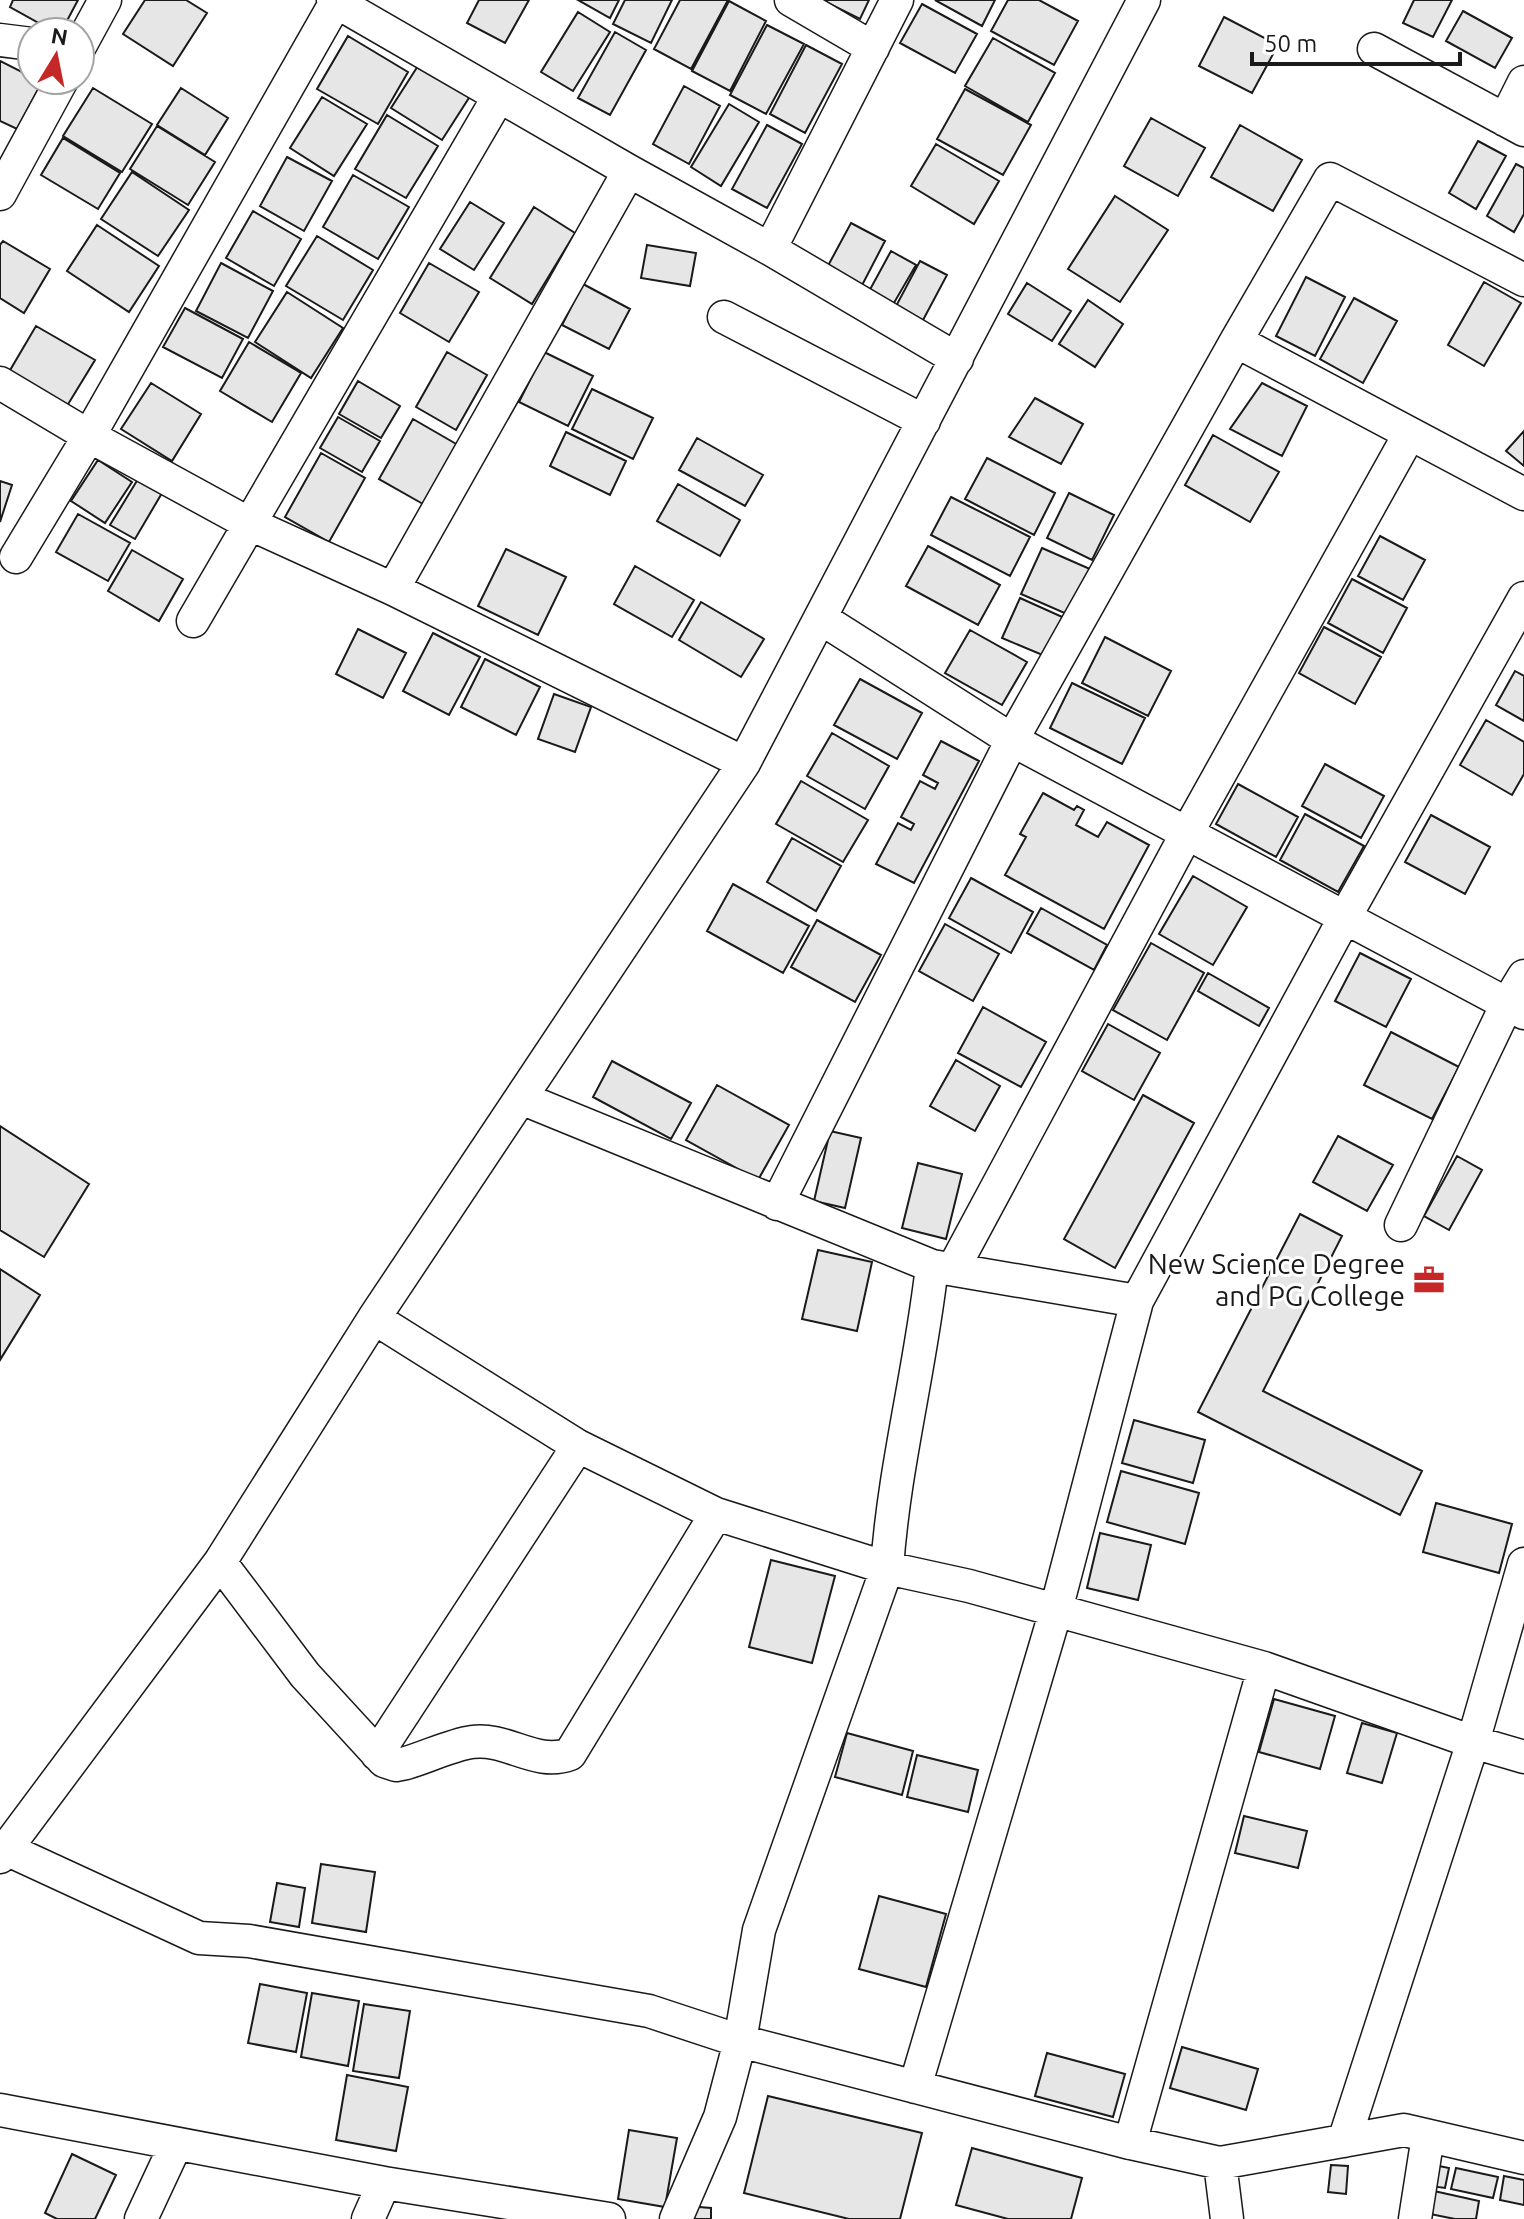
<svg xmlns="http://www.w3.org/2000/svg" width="1524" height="2219" font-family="Ubuntu,sans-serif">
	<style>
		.building { fill: #e6e6e6; stroke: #1a1a1a; stroke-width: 2 }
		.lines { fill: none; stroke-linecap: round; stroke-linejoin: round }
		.minor-casing { stroke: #1a1a1a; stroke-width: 35 }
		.minor { stroke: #fff; stroke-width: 32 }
		.labels { text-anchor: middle; stroke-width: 6; stroke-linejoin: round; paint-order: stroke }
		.poi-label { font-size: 28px; fill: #1a1a1a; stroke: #fff; text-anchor: end }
	</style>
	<rect width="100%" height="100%" fill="#fff"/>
	<!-- building -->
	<path class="building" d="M13,0H78L61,32H55L10,7Z
		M145,0H186L207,13L173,66L123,34Z
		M479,0H529L505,43L467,23Z
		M578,0H619L610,18Z
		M625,0H672L651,43L613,24Z
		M680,0H728L691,69L654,49Z
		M822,0H869L860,19Z
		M935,0H995L982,26Z
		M1008,0H1039L1078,21L1054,65L991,31Z
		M1414,0H1452L1433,37L1403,23Z
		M729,1L766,21L730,91L692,71Z
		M922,4L977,34L955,73L900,43Z
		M1463,11L1512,38L1495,68L1446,41Z
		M578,12L610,32L573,91L541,72Z
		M1224,17L1278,45L1252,93L1199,66Z
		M767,25L804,44L766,114L730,95Z
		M615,32L646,50L610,115L578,98Z
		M348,36L408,72L378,124L317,89Z
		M993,38L1055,73L1028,122L965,86Z
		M806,45L842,64L805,133L770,114Z
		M423,58L474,90L442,140L391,108Z
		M0,61L32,77V80L42,82L17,129L0,121Z
		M684,86L720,106L689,164L653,144Z
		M93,88L152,124L122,172L63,136Z
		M181,88L228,118L205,155L157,125Z
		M965,89L1031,125L1003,175L937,139Z
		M322,97L367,124L334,176L290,148Z
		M729,104L759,122L721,186L691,167Z
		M387,115L438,146L406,198L355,169Z
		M1151,118L1205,148L1178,196L1124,166Z
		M767,125L802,144L767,208L732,189Z
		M1240,125L1302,160L1273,211L1211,177Z
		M157,126L215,162L188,205L130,169Z
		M63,138L120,173L98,209L41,175Z
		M1478,141L1506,156L1476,209L1449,193Z
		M936,144L999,181L974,224L911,186Z
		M287,157L332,181L304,231L260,206Z
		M1516,164L1524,168V214L1514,232L1487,216Z
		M132,172L189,210L158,256L101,219Z
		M353,175L409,207L378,259L323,227Z
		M1115,196L1168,230L1120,302L1068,269Z
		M470,202L504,223L474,270L440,249Z
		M534,207L575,233L532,304L490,278Z
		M253,211L301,239L274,286L226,258Z
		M851,223L885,241L858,293L823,275Z
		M97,225L159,266L129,312L67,271Z
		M317,236L373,270L343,320L286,286Z
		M3,241L50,269L24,313L0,298V245Z
		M647,245L696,253L690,286L641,278Z
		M891,251L916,265L891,308L867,295Z
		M920,261L947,275L922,322L895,308Z
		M221,263L273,291L248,338L196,311Z
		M429,263L479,292L449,342L400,313Z
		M1306,277L1345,297L1315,356L1276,336Z
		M1484,282L1521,303L1484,366L1448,345Z
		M1027,283L1071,311L1052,341L1008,314Z
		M583,284L630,309L609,349L562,325Z
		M287,292L343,328L311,378L255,342Z
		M1354,298L1397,321L1363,383L1320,359Z
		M1088,300L1123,324L1095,367L1059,344Z
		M185,308L243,339L222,378L163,347Z
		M36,326L95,360L67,406L9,372Z
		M249,342L301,373L272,422L220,391Z
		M447,352L487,375L456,430L416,407Z
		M544,352L593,376L568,426L519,402Z
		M358,381L400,406L381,438L339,414Z
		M151,383L201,414L172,461L121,429Z
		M1262,383L1307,406L1282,456L1230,429Z
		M592,389L653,418L633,459L572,429Z
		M1035,398L1083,424L1061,464L1009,437Z
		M338,417L380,441L362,472L320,448Z
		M413,419L458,445L423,504L379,479Z
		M1524,431V466L1506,451Z
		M566,432L626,461L610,495L550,466Z
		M1213,435L1279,472L1250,522L1185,485Z
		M697,438L763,475L745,506L679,470Z
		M321,453L365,478L329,542L285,517Z
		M987,458L1055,493L1034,535L965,499Z
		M98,460L132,482L105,523L71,501Z
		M138,479L162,493L135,539L110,525Z
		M0,481L12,485L0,522Z
		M678,484L740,520L720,556L657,521Z
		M1069,493L1114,515L1092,560L1047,538Z
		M951,497L1030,537L1010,576L931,535Z
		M78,514L130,543L108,581L56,552Z
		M1380,536L1425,560L1403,600L1358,576Z
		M928,546L1000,585L978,625L906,586Z
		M1042,548L1090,569L1069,615L1021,594Z
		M506,549L566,577L538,635L478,606Z
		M132,550L183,579L159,621L108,591Z
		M635,566L694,600L672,637L614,604Z
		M1352,579L1407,608L1383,653L1328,623Z
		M1020,598L1069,620L1052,659L1002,638Z
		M701,602L764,639L741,677L679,640Z
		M1324,627L1381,657L1355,704L1299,673Z
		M358,629L406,653L383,698L336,674Z
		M970,630L1027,662L1002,705L945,673Z
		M433,633L480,657L449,715L403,691Z
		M1105,637L1171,671L1148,716L1082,683Z
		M485,659L540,687L516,735L461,707Z
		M1515,671L1524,676V721L1496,705Z
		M860,679L922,713L897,759L834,725Z
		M1072,683L1145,718L1122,764L1050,728Z
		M554,694L591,707L575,752L538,739Z
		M1486,720L1524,742V774L1512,795L1460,765Z
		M832,733L889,766L865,809L807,776Z
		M941,741L979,761L914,883L876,864L898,823L911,830L914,824L901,817L920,781L935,789L938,783L923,775Z
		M1325,764L1384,796L1361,838L1302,806Z
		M801,781L868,820L843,862L776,824Z
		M1238,784L1298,817L1276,857L1216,824Z
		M1043,793L1074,810L1077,806L1084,810L1076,825L1098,837L1107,822L1149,845L1104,929L1005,875L1026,837L1020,834Z
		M1305,814L1364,846L1338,892L1280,860Z
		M1431,815L1490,847L1465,894L1405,862Z
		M792,838L841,866L816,911L767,882Z
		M1193,876L1247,907L1213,965L1159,934Z
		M971,878L1033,912L1011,953L949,918Z
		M733,884L809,926L783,973L707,931Z
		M1041,908L1107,945L1094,970L1027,933Z
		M817,920L881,955L855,1002L791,967Z
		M945,924L999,954L973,1001L919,971Z
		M1151,943L1204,973L1167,1040L1113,1010Z
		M1360,953L1411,979L1386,1027L1335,1001Z
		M1208,973L1269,1008L1259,1026L1198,991Z
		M983,1007L1046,1042L1021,1087L958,1053Z
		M1108,1024L1160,1053L1134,1100L1082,1071Z
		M1391,1032L1459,1067L1432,1119L1364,1085Z
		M956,1060L1000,1086L975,1131L930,1106Z
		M612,1061L691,1103L671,1139L593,1097Z
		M717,1085L789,1125L758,1180L686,1140Z
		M1143,1095L1194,1123L1115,1268L1064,1239Z
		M0,1126L89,1184L44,1257L0,1230Z
		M830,1131L861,1138L845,1208L814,1201Z
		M1338,1136L1393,1165L1367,1211L1313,1182Z
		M1457,1156L1482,1170L1449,1230L1424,1216Z
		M918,1163L962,1174L946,1239L902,1228Z
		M1300,1214L1342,1236L1263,1391L1422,1471L1400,1515L1198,1412Z
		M818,1250L872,1262L857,1331L802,1319Z
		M0,1269L40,1295L0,1360Z
		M1134,1420L1205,1440L1193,1483L1122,1463Z
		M1121,1471L1199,1493L1185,1544L1107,1522Z
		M1436,1503L1512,1524L1499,1573L1423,1552Z
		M1100,1533L1151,1545L1138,1600L1087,1588Z
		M771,1560L835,1576L812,1663L749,1647Z
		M1274,1699L1335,1716L1320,1769L1259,1752Z
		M1362,1723L1397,1733L1382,1783L1347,1773Z
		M847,1733L913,1751L902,1795L835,1777Z
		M917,1755L978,1770L968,1812L907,1797Z
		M1244,1816L1307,1831L1298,1868L1235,1853Z
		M321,1864L375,1872L366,1932L312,1923Z
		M277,1883L305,1888L299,1927L270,1922Z
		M879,1896L946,1914L926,1987L859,1969Z
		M260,1984L307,1993L296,2052L248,2043Z
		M312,1993L359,2001L348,2066L301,2057Z
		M364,2004L410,2011L399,2078L353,2071Z
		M1182,2047L1258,2069L1246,2110L1170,2088Z
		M1047,2053L1125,2074L1113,2117L1035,2096Z
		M347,2075L408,2087L396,2151L336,2140Z
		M768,2096L922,2133L900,2219H849L744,2193Z
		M629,2130L677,2138L665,2207L618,2199Z
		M972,2148L1082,2178L1071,2219H1008L956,2205Z
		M72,2154L116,2175L95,2219H57L45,2213Z
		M1331,2165L1348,2166L1346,2194L1328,2192Z
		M1434,2165L1449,2168L1445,2188L1430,2186Z
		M1456,2168L1498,2177L1493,2198L1451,2189Z
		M1504,2176L1524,2180V2205L1500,2200Z
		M1434,2191L1479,2201L1476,2219H1455L1430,2214Z
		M686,2206L711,2208V2219H685Z"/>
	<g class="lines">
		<defs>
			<path id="minor" d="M333,0L629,171L770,249L957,359
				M791,0L873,48
				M0,40L32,44
				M80,46L105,0
				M1374,49L1524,130
				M1505,120L1524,82
				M0,194L62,80
				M770,249L897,0
				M724,317L924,421
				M1236,341L1524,494
				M0,383L89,436L248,523L393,589L744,763
				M16,557L89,436L337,0
				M393,589L629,171
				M822,619L1012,740L1524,1013
				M193,621L499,96
				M521,1098L932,1266L1137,1301
				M777,1204L1012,740L1236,341L1330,179L1524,280
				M1401,1225L1507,1004L1524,976
				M953,1269L1187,833L1409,435
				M374,1318L578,1446L716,1514L887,1568L969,1586L1264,1668L1473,1742L1524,1757
				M220,1562L305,1675L384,1761L396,1765L406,1763C427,1757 451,1745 472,1742C507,1737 536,1767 570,1754L716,1514
				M377,1754L578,1446
				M6,1849L199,1938L249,1941L649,2011L740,2041L1130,2143L1220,2163L1404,2130L1524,2158
				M0,1857L220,1562L374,1318L744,763L1144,0
				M915,2087L1056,1610L1137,1301L1345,917L1524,598
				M0,2110L384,2183L368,2219
				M1344,2141L1473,1742L1524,1564
				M1130,2143L1264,1668
				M1220,2163L1227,2219
				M384,2183L609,2219
				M141,2219L176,2144
				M676,2219L720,2117L740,2041L759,1930L887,1568C894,1466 921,1367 932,1266
				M1415,2219L1428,2136"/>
		</defs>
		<!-- minor casing -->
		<use href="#minor" class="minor-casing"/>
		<!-- minor -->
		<use href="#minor" class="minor"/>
	</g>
	<!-- icons -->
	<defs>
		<symbol id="office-bare" viewBox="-9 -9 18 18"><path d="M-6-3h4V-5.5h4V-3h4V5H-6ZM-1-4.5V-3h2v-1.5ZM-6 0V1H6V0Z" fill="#c62828" stroke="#fff" stroke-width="2.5" paint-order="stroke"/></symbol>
	</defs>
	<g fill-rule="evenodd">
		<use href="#office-bare" x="1407" y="1258" width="44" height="44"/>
	</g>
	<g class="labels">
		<!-- poi labels -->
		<g class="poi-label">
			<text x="1405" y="1274">New Science Degree<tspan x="1405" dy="32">and PG College</tspan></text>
		</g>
	</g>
	<!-- north arrow -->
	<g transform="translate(56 56) rotate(10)"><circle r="38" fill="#ffffff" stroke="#a3a3a3" stroke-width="2"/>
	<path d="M0-6L14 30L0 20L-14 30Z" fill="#c62828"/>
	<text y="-12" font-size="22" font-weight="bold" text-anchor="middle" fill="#1a1a1a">N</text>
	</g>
	<!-- scale -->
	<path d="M1252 52v12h208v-12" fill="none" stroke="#1a1a1a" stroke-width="4"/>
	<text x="1264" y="52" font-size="24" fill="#1a1a1a" stroke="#ffffff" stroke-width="6" paint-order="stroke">50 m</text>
</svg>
